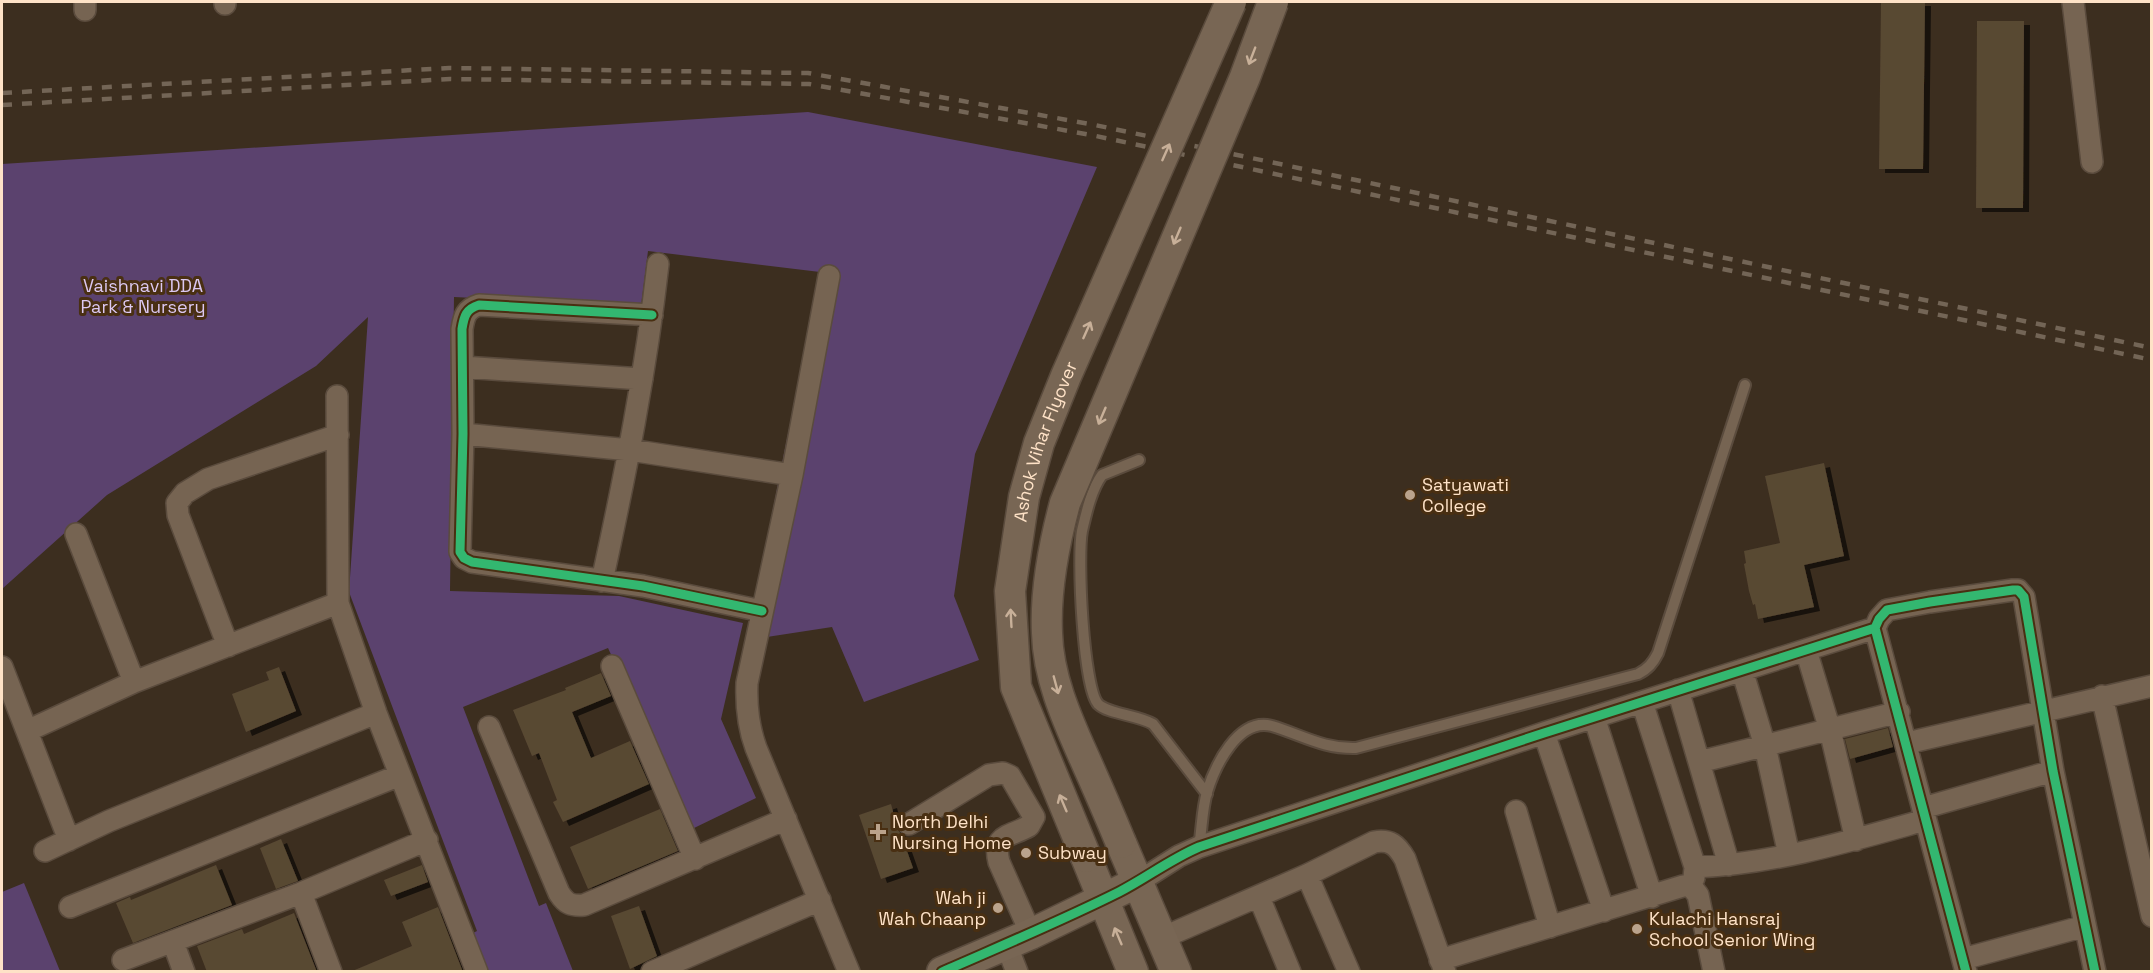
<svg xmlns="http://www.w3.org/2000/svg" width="2153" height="973" font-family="'Space Grotesk',sans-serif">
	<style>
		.green { fill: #5b426e }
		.building { fill: #584833; filter: url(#shadow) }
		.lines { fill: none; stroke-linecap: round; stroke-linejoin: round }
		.lane-casing { stroke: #5a4b3d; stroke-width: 14 }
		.street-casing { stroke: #5a4b3d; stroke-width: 24 }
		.secondary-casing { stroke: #5a4b3d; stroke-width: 33 }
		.lane { stroke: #766452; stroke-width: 10 }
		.street { stroke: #766452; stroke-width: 21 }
		.secondary { stroke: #786654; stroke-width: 30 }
		.rail { stroke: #736556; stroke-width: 4.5; stroke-dasharray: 10 10; stroke-linecap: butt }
		.secondary-bridge-casing { stroke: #5a4b3d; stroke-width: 33; stroke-linecap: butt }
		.secondary-bridge { stroke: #786654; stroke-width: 30 }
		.cycleway-casing { stroke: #492f12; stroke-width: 13 }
		.cycleway { stroke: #33b770; stroke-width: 9 }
		.oneway { stroke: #c8b099 }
		.poi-dot { fill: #baa38c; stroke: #492f12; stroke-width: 2 }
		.labels { text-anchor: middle; stroke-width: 6; stroke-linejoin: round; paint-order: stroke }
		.park-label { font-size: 18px; fill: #dcc8f2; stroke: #492f12 }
		.street-label { font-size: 18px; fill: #fee2c7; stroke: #492f12 }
		.poi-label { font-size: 18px; fill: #fee2c7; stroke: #492f12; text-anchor: start }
	</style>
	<defs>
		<filter id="shadow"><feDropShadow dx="6" dy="4" stdDeviation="0" flood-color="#0009"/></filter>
	</defs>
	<rect width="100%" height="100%" fill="#3c2e1f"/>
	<!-- green -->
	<path class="green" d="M808,112L1097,167L975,454L954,596L979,660L864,702L832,627L747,640L820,272L648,251L641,306L454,297L450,591L619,596L743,623L721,719L756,798L692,829L608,648L463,707L539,906L546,903L573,971H484L469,935L477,931L349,592L368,317L316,366L107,495L2,589V164Z
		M24,883L60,971H2V892Z"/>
	<!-- building -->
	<path class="building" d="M1881,2H1925L1923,169H1879Z
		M1977,21H2024L2023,208H1976Z
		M1824,463L1844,556L1804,565L1814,607L1758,619L1755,604L1753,605L1749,591L1744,564L1746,563L1744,551L1780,543L1765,476Z
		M279,667L296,711L246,732L232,694L269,680L266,672Z
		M601,673L611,696L572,712L591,758L630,741L649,784L563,822L553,802L557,800L539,753L532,756L513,710L566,690L565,688Z
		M1888,728L1893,747L1850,759L1845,739Z
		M891,804L898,830L901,834L913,868L881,879L859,815Z
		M660,809L678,851L588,889L570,847Z
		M281,839L298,881L276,889L260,848Z
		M216,865L232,905L133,943L116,903L130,897L131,900Z
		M422,865L428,882L391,896L384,880Z
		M639,906L657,956L630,969L611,916Z
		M438,907L463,972H350L412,946L402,922Z
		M294,913L317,972H207L197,946L242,929L244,934Z"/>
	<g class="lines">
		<defs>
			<path id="lane" d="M1139,460L1102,475C1091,490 1086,514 1082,531C1077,556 1083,687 1098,704C1108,714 1138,715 1153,724L1207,794
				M1199,847C1202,829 1202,809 1207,792C1215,766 1238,717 1272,726C1302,735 1323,749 1356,748L1638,674C1648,669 1653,663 1658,653L1745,385"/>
			<path id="street" d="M85,2V10
				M225,2V4
				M2073,2L2092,162
				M829,276L792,475L747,683C746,706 748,726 756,748L849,972
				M652,315L479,305C466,309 464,316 462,329L463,434L460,552L464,558L472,562L643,586L762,611
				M463,367L642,379
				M337,396L338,603L376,713L477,972
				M463,434L630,450L792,475
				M76,534L134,682
				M602,581C625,476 646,371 658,264
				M228,646L178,515L177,503L185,493L208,479L338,435
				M1806,650L1830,730L1856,840
				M612,666L695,859
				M2,667L69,840
				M1742,670L1765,746L1789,855
				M1678,690L1729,865
				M2102,696L2152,916
				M1642,702L1695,867L1694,878
				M1594,717L1652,897
				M489,727L559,893C566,904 571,906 584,905L786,819
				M27,731L134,682L338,603
				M1544,733L1604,911
				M1907,743L2152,686
				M1699,762L1899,712
				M1923,808L2053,771
				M1516,811L1550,927
				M909,824L989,775L1003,773L1010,776L1034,817L1029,826C1010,837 992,834 999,862L1031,934
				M45,851L109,821L376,713
				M1695,867C1774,864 1850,841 1925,820
				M1307,875L1349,972
				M1138,882L1179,856L1199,847L1544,733L1875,628
				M301,893L331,972
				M1259,897L1290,972
				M70,907L400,775
				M1162,938L1307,875L1374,842C1390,839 1397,845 1405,859L1445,972
				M173,942L184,972
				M1006,944L1017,972
				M1963,959L2085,926
				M123,960L301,893L427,840
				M1440,960L1683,886H1691L1698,895L1714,972
				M652,972L820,900
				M1966,972L1875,628L1879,619L1887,610L1930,602L2013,590H2018L2024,597L2053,771L2095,972"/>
			<path id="secondary" d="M1121,843L1176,972
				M1086,857L1133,972
				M942,972L1031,934L1138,882"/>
		</defs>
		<!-- lane casing -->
		<use href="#lane" class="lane-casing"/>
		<!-- street casing -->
		<use href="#street" class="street-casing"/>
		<!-- secondary casing -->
		<use href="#secondary" class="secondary-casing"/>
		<!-- lane -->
		<use href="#lane" class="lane"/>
		<!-- street -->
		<use href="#street" class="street"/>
		<!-- secondary -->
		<use href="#secondary" class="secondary"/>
		<!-- rail -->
		<path class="rail" d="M2,93L449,68L808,73L1095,125L2152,348
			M2,105L450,79L809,84L1091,135L2152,360"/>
		<defs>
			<g id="secondary-bridge">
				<path d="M1121,843C1109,814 1096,784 1083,755C1066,717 1048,676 1047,633C1045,590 1054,544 1065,503L1245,77L1273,2"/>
				<path id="s1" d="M1086,857L1016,687L1010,591L1024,497L1039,443L1066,376L1231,2"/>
			</g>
		</defs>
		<!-- secondary-bridge casing -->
		<use href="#secondary-bridge" class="secondary-bridge-casing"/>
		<!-- secondary-bridge -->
		<use href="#secondary-bridge" class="secondary-bridge"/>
		<defs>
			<path id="cycleway" d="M652,315L479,305C466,309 464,316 462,329L463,434L460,552L464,558L472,562L643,586L762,611
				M942,972C1001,946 1061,921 1119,892C1146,878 1171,859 1199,847L1544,733L1875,628
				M1966,972L1875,628L1879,619L1887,610L1930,602L2013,590H2018L2024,597L2053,771L2095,972"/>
		</defs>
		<!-- cycleway casing -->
		<use href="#cycleway" class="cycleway-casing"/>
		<!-- cycleway -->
		<use href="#cycleway" class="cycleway"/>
	</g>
	<!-- one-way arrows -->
	<defs><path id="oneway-shaft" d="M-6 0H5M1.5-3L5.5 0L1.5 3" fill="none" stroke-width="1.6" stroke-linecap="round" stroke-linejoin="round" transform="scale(1.5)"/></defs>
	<g class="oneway">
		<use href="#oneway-shaft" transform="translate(1252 56) rotate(111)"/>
		<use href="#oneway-shaft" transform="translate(1166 152) rotate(-66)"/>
		<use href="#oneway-shaft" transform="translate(1177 236) rotate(113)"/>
		<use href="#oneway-shaft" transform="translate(1087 330) rotate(-66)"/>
		<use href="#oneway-shaft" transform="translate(1102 416) rotate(113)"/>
		<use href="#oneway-shaft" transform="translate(1011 618) rotate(-93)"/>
		<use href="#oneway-shaft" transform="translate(1056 685) rotate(75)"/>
		<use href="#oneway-shaft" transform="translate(1063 803) rotate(-113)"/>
		<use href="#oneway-shaft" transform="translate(1118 936) rotate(-113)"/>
	</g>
	<!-- markers -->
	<g class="poi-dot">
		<circle cx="1410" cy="495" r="6"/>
		<path d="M875 823h6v6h6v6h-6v6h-6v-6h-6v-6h6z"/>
		<circle cx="1026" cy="853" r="6"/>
		<circle cx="998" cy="908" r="6"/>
		<circle cx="1637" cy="929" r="6"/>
	</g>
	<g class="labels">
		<!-- park labels -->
		<g class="park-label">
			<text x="143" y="292">Vaishnavi DDA<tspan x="143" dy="21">Park &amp; Nursery</tspan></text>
		</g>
		<!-- street labels -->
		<g class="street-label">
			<text dy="6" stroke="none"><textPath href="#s1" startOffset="434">Ashok Vihar Flyover</textPath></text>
		</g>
		<!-- poi labels -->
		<g class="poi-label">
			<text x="1422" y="491">Satyawati<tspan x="1422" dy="21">College</tspan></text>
			<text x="892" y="828">North Delhi<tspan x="892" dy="21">Nursing Home</tspan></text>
			<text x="1038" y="859">Subway</text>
			<text x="986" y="904" text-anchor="end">Wah ji<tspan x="986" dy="21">Wah Chaanp</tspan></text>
			<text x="1649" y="925">Kulachi Hansraj<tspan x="1649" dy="21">School Senior Wing</tspan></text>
		</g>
	</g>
	<!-- border -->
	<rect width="2153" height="973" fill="none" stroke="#fee2c7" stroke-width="6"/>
</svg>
